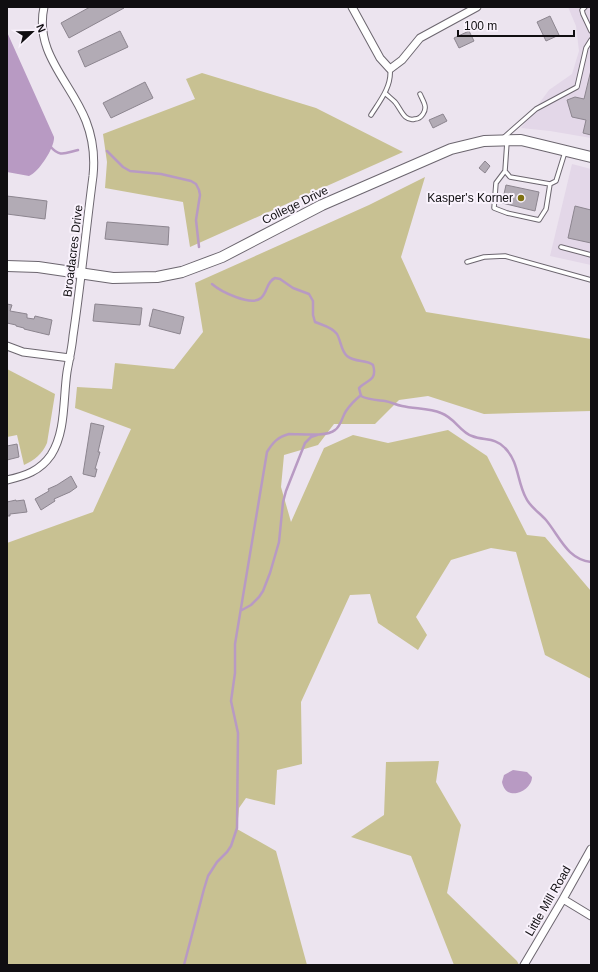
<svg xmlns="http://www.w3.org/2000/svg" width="598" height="972" font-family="Arial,sans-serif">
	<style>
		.built { fill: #e3d7e8 }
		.green { fill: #c8c192 }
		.water { fill: #b89ac3 }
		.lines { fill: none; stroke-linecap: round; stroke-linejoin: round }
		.stream { stroke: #b89ac3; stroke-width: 2.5 }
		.building { fill: #b2abb5; stroke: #8c858f }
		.lane-casing { stroke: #6c666f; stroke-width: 5.5 }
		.street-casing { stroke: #6c666f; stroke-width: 9 }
		.secondary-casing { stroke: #6c666f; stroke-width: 12 }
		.lane { stroke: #fff; stroke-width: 3.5 }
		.street { stroke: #fff; stroke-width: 7 }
		.secondary { stroke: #fff; stroke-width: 10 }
		.poi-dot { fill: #7e7112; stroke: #f9f2fc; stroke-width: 1.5 }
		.labels { text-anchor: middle; stroke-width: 4; stroke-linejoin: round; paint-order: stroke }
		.poi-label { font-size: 12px; fill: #100e11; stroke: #f9f2fc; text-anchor: end }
		.street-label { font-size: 12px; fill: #100e11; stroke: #f9f2fc }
	</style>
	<rect width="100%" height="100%" fill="#ece4ef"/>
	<!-- built -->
	<path class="built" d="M568,7H591V138L550,131L521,128L549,90L572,74L579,51L576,26Z
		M572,164L591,169V265L550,256Z"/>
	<!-- green -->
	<path class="green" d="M202,73L316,108L403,152L190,247L183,202L105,188L107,162L103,134L195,99L186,79Z
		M425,177L401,257L426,312L591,339V411L484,414L428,396L399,400L375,424H334L318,445L284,455L281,487L291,522L324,448L353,435L388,443L448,430L487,456L527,535L545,537L591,591V679L545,655L516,552L491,548L451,560L416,617L427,635L418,650L378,623L370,594L350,595L301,702L302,764L277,770L275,805L246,798L239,808L237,829L276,851L307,965H7V543L93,512L131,429L75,408L77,387L112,389L115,363L174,369L203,332L195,283L369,205Z
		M7,369L55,394L47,443C42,454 35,460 24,465L17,435L7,437Z
		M439,761L436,782L461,825L447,893L517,961L519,965H454L411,856L351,837L384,815L386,762Z"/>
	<!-- water -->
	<path class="water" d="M7,32L54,137C55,147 39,172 29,176L7,172Z
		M513,770L527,772L532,777C532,791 506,803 502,782L504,775Z"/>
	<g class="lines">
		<!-- stream -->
		<path class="stream" d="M50,146C60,158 65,153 78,150
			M107,151L123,167L130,171L161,174L191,181L196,184L199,190L200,195L196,220L199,247
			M212,284C220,291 251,307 261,298C268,292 266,282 275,278L280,279L293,288L309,294L313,301V315L315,322C322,325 332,327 337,334C341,341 341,351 347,356C355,363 367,359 373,365C378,381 366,380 359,388L361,396C368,400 377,400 385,401C391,402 396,405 402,406C415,409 429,408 441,413C455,418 460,432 472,436C484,441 495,437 505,448C519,462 517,482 526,498C530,507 540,513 546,520C560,537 567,559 591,562
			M242,610L251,605L259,597L263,591L270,573L279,542L283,502L286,491L305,443L311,437L317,435
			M184,965L204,889L208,876L217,862L227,852L231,846L237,828L238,733L231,701L235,673V644L267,452C273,442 278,437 289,434C301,434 327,437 335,430C341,426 342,417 346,411C350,405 355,400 361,395"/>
	</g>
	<!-- building -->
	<path class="building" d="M90,7H124V8L69,38L61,23Z
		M550,16L559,35L546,41L537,22Z
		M120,31L128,47L85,67L78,51Z
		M469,31L474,41L459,48L454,38Z
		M591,70V135L583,133L586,120L572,117L567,100L575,97L584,99Z
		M145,82L153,98L111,118L103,103Z
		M443,114L447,121L433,128L429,120Z
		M485,161L490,166L485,173L479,168Z
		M506,185L539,192L535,211L502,203Z
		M7,196L47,201L45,219L7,214Z
		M575,206L591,210V243L568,238Z
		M107,222L169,227L168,245L105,239Z
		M7,304L12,305L10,311L27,314V318L34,319L35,316L52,320L49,335L24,329V328L16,326V325L7,323Z
		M95,304L142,308L140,325L93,321Z
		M153,309L184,317L180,334L149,326Z
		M91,423L104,426L98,452H100L95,469H97L95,477L83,474Z
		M17,444L19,457L7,460V446Z
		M71,476L77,487L70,492L54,499L55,501L41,510L35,499L49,491L48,489L57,485Z
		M16,500V501L24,500L27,512L10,514V516H7V502Z"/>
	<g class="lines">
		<defs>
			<path id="lane" d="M585,7L582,10L583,14L591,31
				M385,93C388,96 392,99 395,102C401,109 404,122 415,119C419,119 421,117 423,114C428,107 423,101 420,94
				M371,115C380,101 392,86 390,69
				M502,139L536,109L577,87L586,48L591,40
				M507,142L505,171L496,183L494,208L507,213L539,220L546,209L550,184
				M505,171L510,177L550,184L556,181L565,152
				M561,247L591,255
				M467,262L484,257L505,256L591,280"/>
			<path id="street" d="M352,7L380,58L390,69L402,60L420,38L477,7
				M7,346L23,352L70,358
				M7,480C25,476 40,471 51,455C66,432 63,399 67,372C69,360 72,348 73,336C81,283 86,229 93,176C95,157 93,139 86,121C71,82 34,53 44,7
				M563,899L591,916
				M524,965L563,899L591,849"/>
			<path id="secondary" d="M7,266L38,267L113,278L157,277L182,272L222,257L322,205L451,149L484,141L521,140L591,157"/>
		</defs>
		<!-- lane casing -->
		<use href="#lane" class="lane-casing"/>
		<!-- street casing -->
		<use href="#street" class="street-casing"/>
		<!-- secondary casing -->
		<use href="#secondary" class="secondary-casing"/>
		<!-- lane -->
		<use href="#lane" class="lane"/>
		<!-- street -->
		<use href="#street" class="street"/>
		<!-- secondary -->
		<use href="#secondary" class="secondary"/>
	</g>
	<!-- markers -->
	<circle class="poi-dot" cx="521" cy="198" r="4"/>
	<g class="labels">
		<!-- poi labels -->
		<g class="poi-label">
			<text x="513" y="202">Kasper's Korner</text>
		</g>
		<!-- street labels -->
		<g class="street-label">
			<text transform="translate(295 205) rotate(-26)" y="4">College Drive</text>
			<text transform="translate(73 251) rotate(-83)" y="4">Broadacres Drive</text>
			<text transform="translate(548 901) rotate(-60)" y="4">Little Mill Road</text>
		</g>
	</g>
	<!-- border -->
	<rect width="598" height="972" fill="none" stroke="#100e11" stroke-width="16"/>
	<!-- north arrow -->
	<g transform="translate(32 32) rotate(68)" stroke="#f9f2fc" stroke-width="3" paint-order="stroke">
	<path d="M0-3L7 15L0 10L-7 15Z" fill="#100e11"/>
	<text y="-6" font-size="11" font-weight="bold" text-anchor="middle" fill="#100e11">N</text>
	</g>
	<!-- scale -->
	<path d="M458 30v6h116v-6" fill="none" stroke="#100e11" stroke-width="2"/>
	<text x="464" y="30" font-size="12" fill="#100e11" stroke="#f9f2fc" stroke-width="3" paint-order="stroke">100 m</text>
</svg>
